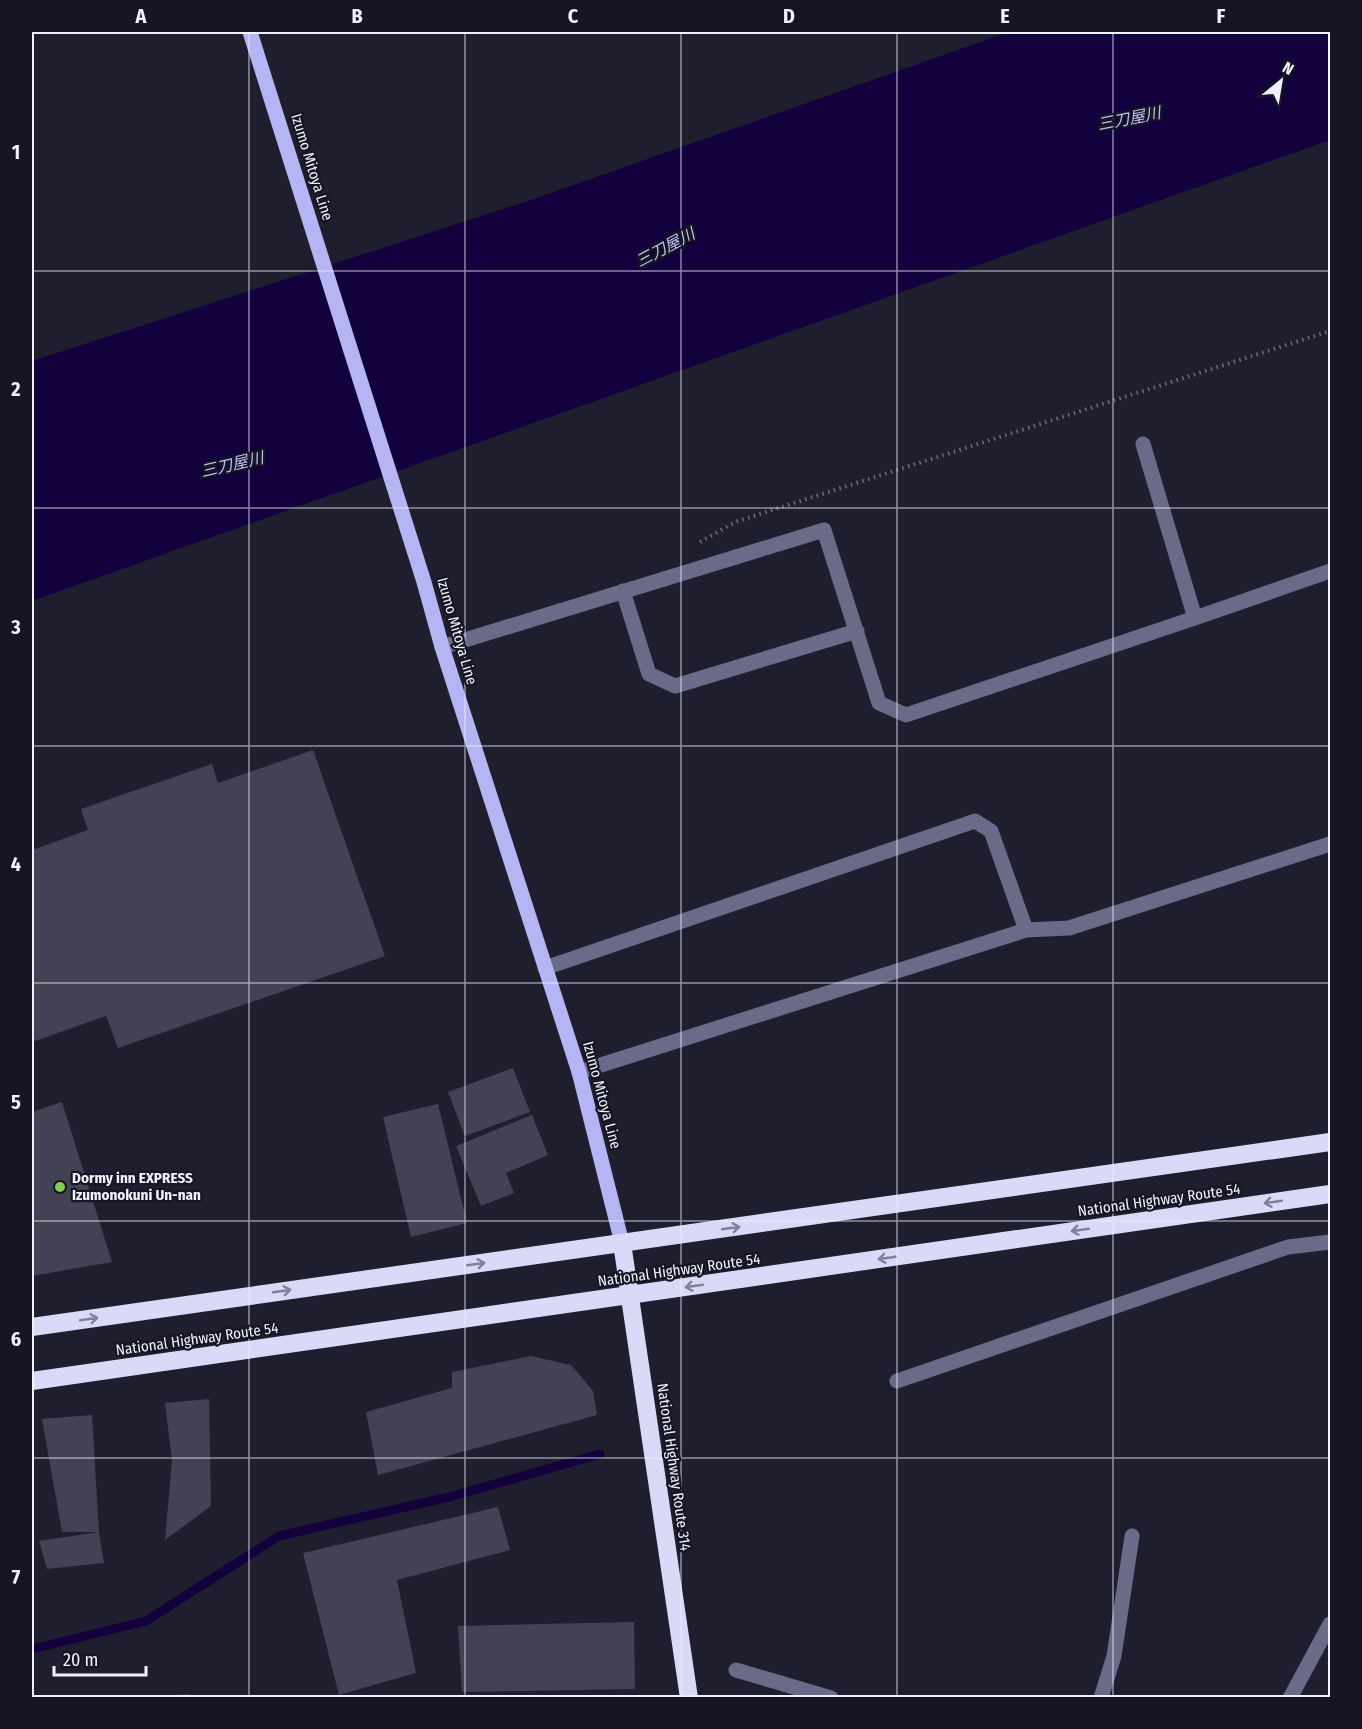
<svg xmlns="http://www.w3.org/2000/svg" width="1362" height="1729" font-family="'Fira Sans Condensed','Noto Sans JP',sans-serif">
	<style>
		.water { fill: #12013d }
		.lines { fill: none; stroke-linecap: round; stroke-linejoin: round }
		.stream { stroke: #12013d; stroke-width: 9 }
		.building { fill: #424254 }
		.path { stroke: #6d6c7a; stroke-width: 4; stroke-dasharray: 1.5 4.5; stroke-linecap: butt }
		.street { stroke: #6a6a89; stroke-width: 15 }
		.primary { stroke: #b6b5f4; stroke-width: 15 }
		.highway { stroke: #d9d9f8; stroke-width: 18 }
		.oneway { stroke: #818199 }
		.grid { fill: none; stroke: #f1f1fc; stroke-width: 1.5; stroke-opacity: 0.55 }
		.poi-dot { fill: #82d04f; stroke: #161524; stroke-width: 2 }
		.labels { text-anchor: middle; stroke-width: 4.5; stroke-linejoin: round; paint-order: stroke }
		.street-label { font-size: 15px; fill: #f1f1fc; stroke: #161524 }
		.poi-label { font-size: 15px; font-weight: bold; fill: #f1f1fc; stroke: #161524; text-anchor: start }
		.water-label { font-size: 16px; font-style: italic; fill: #c1c0fa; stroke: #161524 }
		.neatline { fill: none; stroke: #f1f1fc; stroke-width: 2 }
		.grid-label { font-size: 20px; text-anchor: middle; font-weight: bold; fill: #f1f1fc }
	</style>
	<rect width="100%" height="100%" fill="#1f1e2e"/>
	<!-- water -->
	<path class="water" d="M1009,32H1330V140L32,601V361L525,202Z"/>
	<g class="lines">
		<!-- stream -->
		<path class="stream" d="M32,1649L146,1621L279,1536L449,1497L600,1454"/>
	</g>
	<!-- building -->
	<path class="building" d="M313,750L385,956L118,1048L106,1016L32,1042V850L88,830L81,809L212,764L218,783Z
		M513,1068L530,1112L465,1136L448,1092Z
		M62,1102L112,1262L32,1276V1112Z
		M438,1104L467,1223L411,1237L383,1117Z
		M532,1115L548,1155L506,1173L514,1193L481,1206L456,1146Z
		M531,1356L571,1365L593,1391L597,1415L378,1475L366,1412L452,1388V1372Z
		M209,1399L211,1506L165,1540L172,1460L165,1403Z
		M92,1415L99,1532H62L42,1419Z
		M498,1507L510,1550L397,1580L416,1673L339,1695L303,1553Z
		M99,1532L104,1563L47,1569L39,1541Z
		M634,1622L635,1689L462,1692L458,1626Z
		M189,1694V1698H160V1696Z"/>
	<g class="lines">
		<!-- path -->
		<path class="path" d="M700,542L735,522L1330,331"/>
		<!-- street -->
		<path class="street" d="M1143,444L1195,618
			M623,591L649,674L675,686L857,631
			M442,647L824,530L879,703L906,715L1195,618L1330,571
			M545,968L975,821L991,831L1026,930
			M579,1072L1026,930L1069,928L1330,844
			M897,1381L1288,1247L1330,1242
			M736,1670L831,1698
			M1101,1698L1114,1656L1132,1536
			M1290,1698L1330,1624"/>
		<!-- primary -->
		<path class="primary" d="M250,32L424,582L442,647L579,1072L622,1243"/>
		<!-- highway -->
		<path class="highway" d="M622,1243L689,1698
			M32,1327L1330,1142
			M32,1381L1330,1194"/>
	</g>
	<!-- one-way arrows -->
	<defs><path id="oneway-shaft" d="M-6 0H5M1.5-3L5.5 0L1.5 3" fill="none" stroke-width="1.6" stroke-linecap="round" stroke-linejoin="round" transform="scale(1.5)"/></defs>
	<g class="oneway">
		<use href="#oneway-shaft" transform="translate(1273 1202) rotate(172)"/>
		<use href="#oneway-shaft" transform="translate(731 1228) rotate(-8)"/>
		<use href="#oneway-shaft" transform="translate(1080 1230) rotate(172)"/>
		<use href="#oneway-shaft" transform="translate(887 1258) rotate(172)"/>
		<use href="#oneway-shaft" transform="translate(476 1264) rotate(-8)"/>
		<use href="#oneway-shaft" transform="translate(694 1286) rotate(172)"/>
		<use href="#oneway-shaft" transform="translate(282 1291) rotate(-8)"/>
		<use href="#oneway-shaft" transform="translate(89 1319) rotate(-8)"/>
	</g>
	<!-- grid -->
	<path class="grid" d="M249,32V1698M465,32V1698M681,32V1698M897,32V1698M1113,32V1698M32,271H1330M32,508H1330M32,746H1330M32,983H1330M32,1221H1330M32,1458H1330"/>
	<!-- markers -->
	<circle class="poi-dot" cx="60" cy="1187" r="6"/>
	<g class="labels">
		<!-- street labels -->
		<g class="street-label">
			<text transform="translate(312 167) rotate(73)" y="5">Izumo Mitoya Line</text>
			<text transform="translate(457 631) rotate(74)" y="5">Izumo Mitoya Line</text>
			<text transform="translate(602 1095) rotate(75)" y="5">Izumo Mitoya Line</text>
			<text transform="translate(1159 1200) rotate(-8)" y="5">National Highway Route 54</text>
			<text transform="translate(679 1270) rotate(-8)" y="5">National Highway Route 54</text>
			<text transform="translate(197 1339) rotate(-8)" y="5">National Highway Route 54</text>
			<text transform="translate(674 1467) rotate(82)" y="5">National Highway Route 314</text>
		</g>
		<!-- poi labels -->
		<g class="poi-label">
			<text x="72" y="1183">Dormy inn EXPRESS<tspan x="72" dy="17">Izumonokuni Un-nan</tspan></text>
		</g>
		<!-- water labels -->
		<g class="water-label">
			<text transform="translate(1129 118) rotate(-11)" y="6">三刀屋川</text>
			<text transform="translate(665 247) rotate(-28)" y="6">三刀屋川</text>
			<text transform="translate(232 464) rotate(-13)" y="6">三刀屋川</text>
		</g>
	</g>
	<!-- border -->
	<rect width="1362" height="1729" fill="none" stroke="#161524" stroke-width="66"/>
	<!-- north arrow -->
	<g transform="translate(1281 81) rotate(30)" stroke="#161524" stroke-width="4.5" paint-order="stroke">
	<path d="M0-4.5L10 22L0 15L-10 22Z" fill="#f1f1fc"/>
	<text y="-9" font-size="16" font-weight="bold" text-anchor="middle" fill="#f1f1fc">N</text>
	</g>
	<!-- scale -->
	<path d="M54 1666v9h92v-9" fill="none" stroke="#f1f1fc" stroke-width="3"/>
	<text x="63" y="1666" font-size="18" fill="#f1f1fc" stroke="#161524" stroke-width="4.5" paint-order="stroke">20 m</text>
	<rect x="33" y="33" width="1296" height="1663" class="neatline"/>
	<g class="grid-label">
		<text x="141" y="23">A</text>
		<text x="357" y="23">B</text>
		<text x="573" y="23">C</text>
		<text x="789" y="23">D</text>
		<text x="1005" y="23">E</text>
		<text x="1221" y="23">F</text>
		<text x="16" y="159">1</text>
		<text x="16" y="396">2</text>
		<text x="16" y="634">3</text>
		<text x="16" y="871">4</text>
		<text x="16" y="1109">5</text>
		<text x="16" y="1346">6</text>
		<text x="16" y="1584">7</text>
	</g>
</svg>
